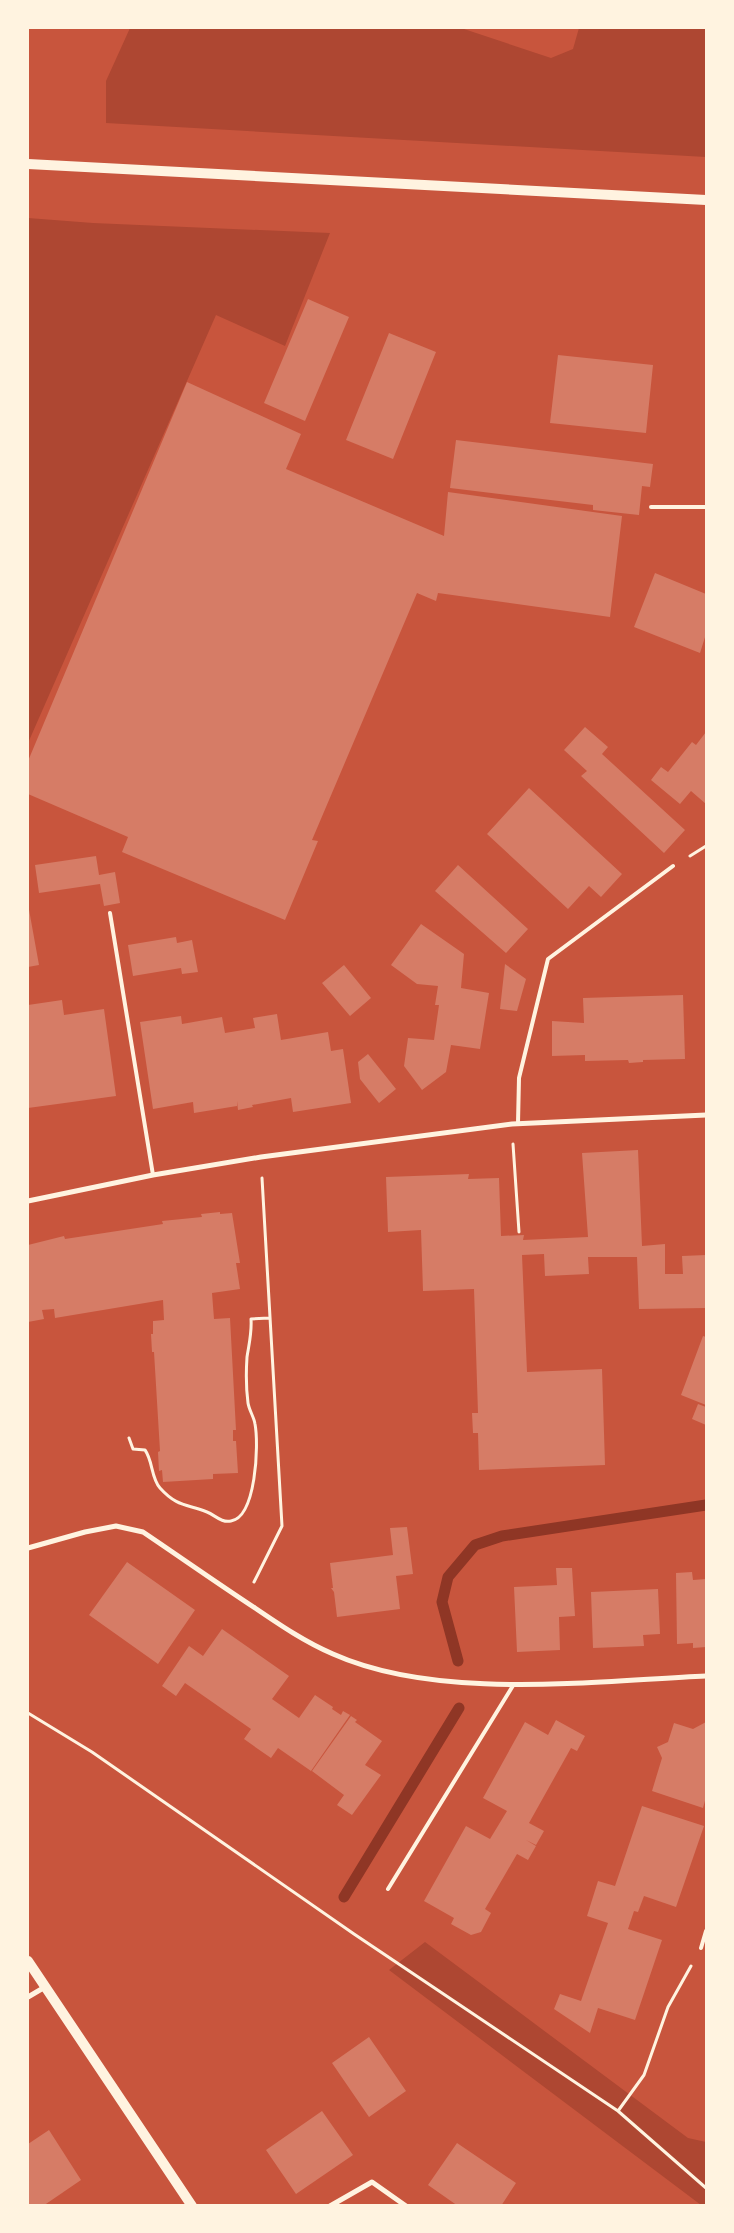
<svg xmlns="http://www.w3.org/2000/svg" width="734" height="2233" font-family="Mulish,sans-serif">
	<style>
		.green { fill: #ae4732 }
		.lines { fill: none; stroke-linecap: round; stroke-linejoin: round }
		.stream { stroke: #8f3625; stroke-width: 11 }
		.building { fill: #d67c66 }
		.path { stroke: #fff3e0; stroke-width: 3 }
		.service { stroke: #fff3e0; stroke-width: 4 }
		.minor { stroke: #fff3e0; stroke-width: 5 }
		.secondary { stroke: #fff3e0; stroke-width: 10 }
	</style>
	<rect width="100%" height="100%" fill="#c8553d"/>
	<!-- green -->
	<path class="green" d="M130,28H461L551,58L573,49L579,28H706V157L106,123V81Z
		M28,218L93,223L330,233L285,346L216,315L28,743Z
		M425,1942L688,2138L706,2142V2205H701L389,1970Z"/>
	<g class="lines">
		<!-- stream -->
		<path class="stream" d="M458,1661L442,1602L448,1577L475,1545L502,1536L706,1505
			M344,1897L459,1708"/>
	</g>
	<!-- building -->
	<path class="building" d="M308,299L349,317L305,421L264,403Z
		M389,333L436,352L393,459L346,440Z
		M558,355L653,365L646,433L550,423Z
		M187,382L301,434L286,469L444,536L448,492L622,516L610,617L438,593L436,601L417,593L312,840L318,841L285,920L122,852L128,837L28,794V761Z
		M456,440L653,464L650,487L642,486L639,515L593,510V505L450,488Z
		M655,573L706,594V634L700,653L634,627Z
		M585,727L608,747L602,754L685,830L664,853L581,776L587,771L564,750Z
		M706,732V804L691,791L680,804L651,780L661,767L668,772L692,742L696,745Z
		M529,788L622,874L601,897L589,886L568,909L487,834Z
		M96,856L99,875L115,872L120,903L104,906L100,884L39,893L35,865Z
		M458,865L528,929L506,953L435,891Z
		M28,904L39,965L28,967Z
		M421,924L464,954L461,988L489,993L480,1049L451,1045L446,1072L422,1090L404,1066L408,1038L434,1040L439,1005H435L438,986L417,984L391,965Z
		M176,937L177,943L192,940L198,972L182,974L181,968L133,976L128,945Z
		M505,964L526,979L517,1011L500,1009Z
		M344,965L371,998L350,1016L322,983Z
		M683,995L685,1059L643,1060V1062L629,1063L628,1060L585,1061V1055L552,1056V1021L584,1023L583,998Z
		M62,1000L64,1015L104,1009L116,1096L28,1108V1005Z
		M277,1014L281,1040L328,1032L331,1051L343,1049L351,1103L293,1112L291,1098L252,1105L253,1107L238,1110L237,1101V1106L194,1113L193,1102L153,1109L140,1022L181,1016L182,1024L222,1017L225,1033L255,1028L253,1018Z
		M368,1054L396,1089L379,1103L360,1079L358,1062Z
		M638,1150L642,1246L665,1244V1274H683L682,1256L706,1255V1308L639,1309L637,1257H588L589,1274L545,1276L544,1254L522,1255L527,1372L602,1369L605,1465L479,1470L478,1433H473L472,1413H478L474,1289L423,1291L421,1230L388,1232L386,1177L469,1174L468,1179L499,1178L501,1236L524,1235L523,1240L588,1237L582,1153Z
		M220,1212V1214L232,1213L240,1263H236L240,1289L212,1293L214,1319L230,1318L236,1430H233V1441H236L238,1473L213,1474V1479L163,1482L162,1470L159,1471L158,1452L160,1451L154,1352H152L151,1334H153V1321L164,1320L163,1300L55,1318L54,1309L42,1310L44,1319L28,1322V1245L64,1236L65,1239L163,1224L162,1221L202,1217L201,1214Z
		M703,1336L706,1337V1405L681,1395Z
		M698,1404L706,1407V1425L692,1419Z
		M407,1527L413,1574L396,1576L400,1609L337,1617L334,1592L331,1588H333L330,1563L393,1555L390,1528Z
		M127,1562L195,1610L158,1664L89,1615Z
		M556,1568H572L575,1616L559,1617L560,1650L517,1652L514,1587L557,1585Z
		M692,1572L693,1580L706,1579V1647L693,1648V1643L677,1644L676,1573Z
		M658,1589L660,1634L643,1635L644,1646L593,1648L591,1592Z
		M222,1629L289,1676L272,1699L299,1718L315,1695L333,1707L332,1709L341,1715L343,1711L350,1715L311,1771L278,1748L271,1758L258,1749L244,1739L251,1729L185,1683L176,1696L162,1686L189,1646L203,1656Z
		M351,1716L357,1720L355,1722L382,1741L365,1765L381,1775L352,1815L337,1805L344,1795L312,1771Z
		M556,1720L585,1736L577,1751L571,1748L529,1823L544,1831L536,1845L526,1840L536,1846L528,1860L517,1854L485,1909L491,1913L481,1932L471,1935L451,1924L454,1918L424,1901L466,1826L490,1839L507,1811L483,1798L525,1722L548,1735Z
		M706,1722V1797L703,1808L652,1791L662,1758L657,1747L668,1742L674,1723L693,1729Z
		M642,1806L704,1826L676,1907L644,1896L638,1912L634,1911L628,1929L662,1940L635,2020L598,2008L590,2033L554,2009L560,1994L581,2001L608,1923L587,1916L598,1881L615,1886Z
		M369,2037L406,2091L369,2117L332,2063Z
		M322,2111L353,2155L296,2194L266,2150Z
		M49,2130L81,2180L43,2206H28V2144Z
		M457,2143L516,2183L501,2206H458L428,2185Z"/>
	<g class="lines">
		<!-- path -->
		<path class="path" d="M690,856L706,846
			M513,1144L519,1232
			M129,1438L133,1449L145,1450C153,1461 151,1478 160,1488C177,1507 187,1504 207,1512C215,1515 221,1523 231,1521C256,1517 259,1445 255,1424C254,1417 249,1410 248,1403C246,1388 246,1372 247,1357C249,1344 252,1333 251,1319L269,1318
			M254,1582L282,1526L262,1178
			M28,1713L92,1752L354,1934L618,2111L706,2188
			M618,2111L644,2075L668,2007L691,1966"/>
		<!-- service -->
		<path class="service" d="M651,507H706
			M110,913L153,1175
			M518,1123L519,1078L548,959L673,866
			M388,1889L514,1684
			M701,1948L706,1931"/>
		<!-- minor -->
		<path class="minor" d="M28,1201L153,1175L261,1157L512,1124L706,1115
			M28,1548L85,1532L116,1526L143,1532C180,1557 217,1583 255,1608C280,1625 305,1642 333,1654C438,1701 593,1681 706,1676
			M28,1997L45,1987
			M330,2206L372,2182L406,2206"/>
		<!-- secondary -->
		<path class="secondary" d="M28,164L706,200
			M28,1961L192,2206"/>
	</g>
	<!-- border -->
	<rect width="734" height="2233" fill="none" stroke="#fff3e0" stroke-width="58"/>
</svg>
